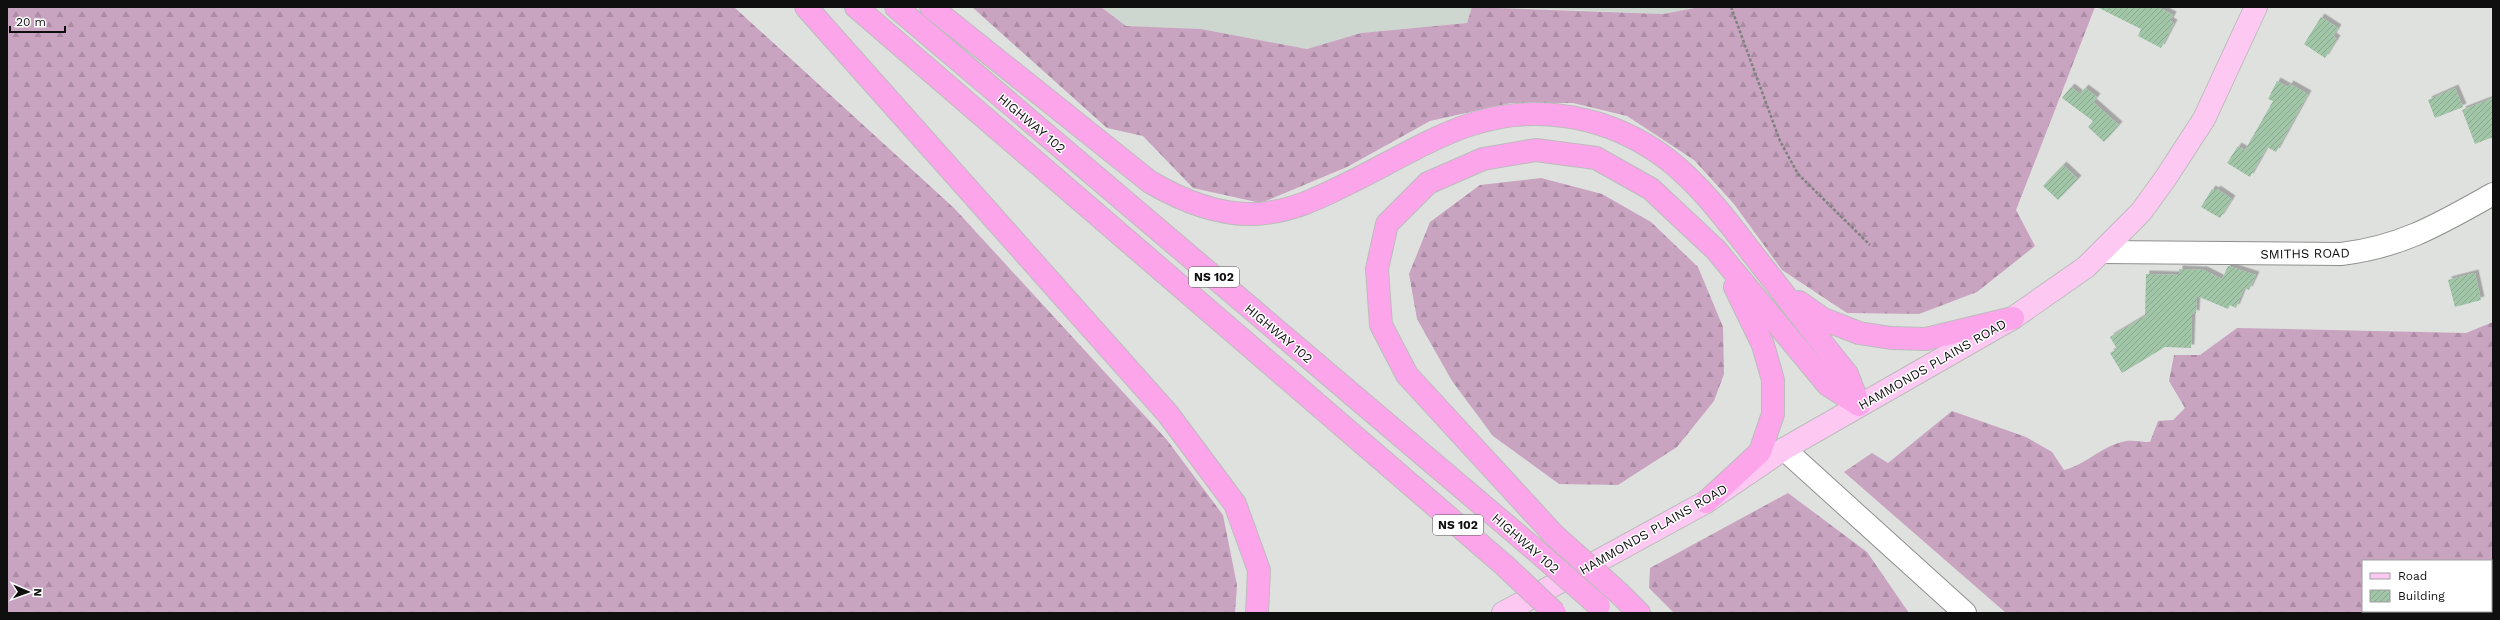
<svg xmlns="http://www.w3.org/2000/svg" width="2500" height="620" font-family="'Work Sans',sans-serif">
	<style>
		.built { fill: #cdd6cf }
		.forest { fill: url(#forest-firs); fill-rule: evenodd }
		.building { fill: url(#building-hatch); filter: url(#shadow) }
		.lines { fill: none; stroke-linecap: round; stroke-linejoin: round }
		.minor-casing { stroke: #8e908e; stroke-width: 24 }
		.major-casing { stroke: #bcbcbc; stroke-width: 24 }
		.highway-casing { stroke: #bcbcbc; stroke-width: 24 }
		.path { stroke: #7f817f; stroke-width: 2.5; stroke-dasharray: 3 2; stroke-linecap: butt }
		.minor { stroke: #fff; stroke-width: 22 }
		.major { stroke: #fdc9f3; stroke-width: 22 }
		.highway { stroke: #fca5eb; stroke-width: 22 }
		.highway-bridge-casing { stroke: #bcbcbc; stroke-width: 24; stroke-linecap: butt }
		.highway-bridge { stroke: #fca5eb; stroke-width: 22 }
		.labels { text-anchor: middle; stroke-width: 3; stroke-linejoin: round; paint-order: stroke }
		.shield { fill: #fff; stroke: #565756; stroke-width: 1 }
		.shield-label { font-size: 12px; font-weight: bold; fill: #0e0f0e }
		.street-label { font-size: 13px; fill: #0e0f0e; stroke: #fff }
	</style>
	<defs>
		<pattern id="forest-firs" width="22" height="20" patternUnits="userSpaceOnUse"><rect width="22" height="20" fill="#c8a4c0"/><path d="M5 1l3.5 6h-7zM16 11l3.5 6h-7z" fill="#ab8ca4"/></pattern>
		<pattern id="building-hatch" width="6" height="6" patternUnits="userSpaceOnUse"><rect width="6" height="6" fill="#a1c5a7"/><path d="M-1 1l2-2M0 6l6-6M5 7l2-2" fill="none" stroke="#89a88f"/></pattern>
		<filter id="shadow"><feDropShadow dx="3.5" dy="-3.5" stdDeviation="0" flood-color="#0004"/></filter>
	</defs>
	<rect width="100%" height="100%" fill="#dfe1df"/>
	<!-- built -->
	<path class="built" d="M1101,7H1472L1467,23L1361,33L1307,49L1201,29L1126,26Z
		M1507,7H1700L1663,14Z"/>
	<!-- forest -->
	<path class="forest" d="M7,7H734L954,208L1167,440L1223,515L1237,585L1235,613H7Z
		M972,7H1101L1126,26L1201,29L1307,49L1361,33L1467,23L1472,7L1663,14L1700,7H2095L2016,210L2035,246L1977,292L1919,314L1847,313L1782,270L1734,204L1694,160L1627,116L1573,103H1511L1430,121L1347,167L1261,203L1193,188L1143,136L1107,128Z
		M1541,178L1602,194L1651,222L1698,267L1723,327L1724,374L1714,401L1677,447L1618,485L1559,484L1493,436L1452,381L1417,319L1409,274L1430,222L1480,185Z
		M2493,322V613H2006L1844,472L1872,453L1888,463L1952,411L2026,437L2052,452L2064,470C2085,465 2101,447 2122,442C2130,439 2142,442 2150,442L2158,421L2173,420L2185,408L2169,381L2174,355H2200L2237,328L2466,333ZM2363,561H2491V611H2363Z
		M1788,493L1867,552L1909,613H1674L1649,588L1650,568Z"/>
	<!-- building -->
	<path class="building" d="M2097,7H2158L2173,15L2170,21L2174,23L2161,48L2138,36L2141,29Z
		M2321,17L2338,28L2333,36L2337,39L2325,58L2304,44Z
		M2277,81L2288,87L2290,84L2308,94L2276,152L2267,147L2250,177L2227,163L2238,146L2245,150L2273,101L2268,99Z
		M2071,87L2080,94L2085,88L2097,97L2093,102L2119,125L2104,142L2088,127L2093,121L2062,98Z
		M2455,88L2463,107L2435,118L2428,100Z
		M2493,98V137L2475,144L2462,110Z
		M2063,165L2078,179L2058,200L2043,186Z
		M2212,189L2216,191L2217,189L2232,199L2220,218L2201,207Z
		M2228,266L2256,275L2249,290L2244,288L2236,308L2230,305L2228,309L2197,296L2196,314L2192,313L2191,348L2165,347L2122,373L2110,353L2117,349L2110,337L2145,316L2146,274L2179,275V269L2204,270L2222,279Z
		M2475,273L2481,300L2455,307L2448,280Z"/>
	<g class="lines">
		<defs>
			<path id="minor" d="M2103,252L2341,254C2402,247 2441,223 2493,194
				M1784,449L1965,613"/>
			<path id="major" d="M1503,613L1706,502L1784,449L2013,318L2086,267L2141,212L2165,179L2204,119L2256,7"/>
			<path id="highway" d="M806,7L1168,414L1235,504L1259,570L1257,613
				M856,7L1504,565
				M896,7L1533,548
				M931,7L1150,182C1181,200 1216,215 1253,214C1292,213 1325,195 1359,178C1395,160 1431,138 1469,125C1537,102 1610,116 1667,159C1704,188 1730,225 1759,262C1788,299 1817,337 1847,374L1859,405
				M1799,302L1823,319L1859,333L1891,338L1926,339L2013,318
				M1706,502L1760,452L1773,414V380L1763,345L1735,287
				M1554,535L1407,375L1381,325L1377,269L1387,224L1428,183L1483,159L1536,150L1596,158L1651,189L1716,250L1828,385L1859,405
				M1620,594L1639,613"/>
		</defs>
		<!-- minor casing -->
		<use href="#minor" class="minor-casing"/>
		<!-- major casing -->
		<use href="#major" class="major-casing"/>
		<!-- highway casing -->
		<use href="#highway" class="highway-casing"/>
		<!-- path -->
		<path class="path" d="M1731,7L1780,141L1798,174L1870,245"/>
		<!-- minor -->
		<use href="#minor" class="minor"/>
		<!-- major -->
		<use href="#major" class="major"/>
		<!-- highway -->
		<use href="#highway" class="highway"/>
		<defs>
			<path id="highway-bridge" d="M1554,535L1620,594
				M1533,548L1599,606
				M1504,565L1555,613"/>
		</defs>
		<!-- highway-bridge casing -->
		<use href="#highway-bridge" class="highway-bridge-casing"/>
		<!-- highway-bridge -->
		<use href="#highway-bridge" class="highway-bridge"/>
	</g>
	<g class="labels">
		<!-- shield labels -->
		<g class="shield">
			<rect x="1189" y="267" width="50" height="20" rx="3"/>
			<rect x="1433" y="515" width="50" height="20" rx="3"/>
		</g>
		<g class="shield-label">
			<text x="1214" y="281">NS 102</text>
			<text x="1458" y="529">NS 102</text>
		</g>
		<!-- street labels -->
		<g class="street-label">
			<text transform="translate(1032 123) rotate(40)" y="5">HIGHWAY 102</text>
			<text transform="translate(2305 253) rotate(-1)" y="5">SMITHS ROAD</text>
			<text transform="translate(1279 333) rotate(40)" y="5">HIGHWAY 102</text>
			<text transform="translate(1932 364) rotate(-30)" y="5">HAMMONDS PLAINS ROAD</text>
			<text transform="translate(1653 529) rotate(-30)" y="5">HAMMONDS PLAINS ROAD</text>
			<text transform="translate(1526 543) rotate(41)" y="5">HIGHWAY 102</text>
		</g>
	</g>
	<!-- border -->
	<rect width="2500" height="620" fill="none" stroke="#0e0f0e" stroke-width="16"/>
	<!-- legend -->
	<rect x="2362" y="560" width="130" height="52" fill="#ffffff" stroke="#9f9f9f"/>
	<rect x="2370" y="573" width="20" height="6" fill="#fdc9f3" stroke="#9f9f9f"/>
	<text x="2398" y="580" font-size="12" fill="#0e0f0e">Road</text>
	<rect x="2370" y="590" width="20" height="12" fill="url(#building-hatch)" stroke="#9f9f9f"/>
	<text x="2398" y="600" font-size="12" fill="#0e0f0e">Building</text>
	<!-- north arrow -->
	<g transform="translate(28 592) rotate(92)" stroke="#ffffff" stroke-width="3" paint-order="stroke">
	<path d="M0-3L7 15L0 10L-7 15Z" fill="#0e0f0e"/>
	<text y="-6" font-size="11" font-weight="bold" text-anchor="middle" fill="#0e0f0e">N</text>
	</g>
	<!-- scale -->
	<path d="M10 26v6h55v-6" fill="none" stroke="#0e0f0e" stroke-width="2"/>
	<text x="16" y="26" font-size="12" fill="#0e0f0e" stroke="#ffffff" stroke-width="3" paint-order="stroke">20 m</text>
</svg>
